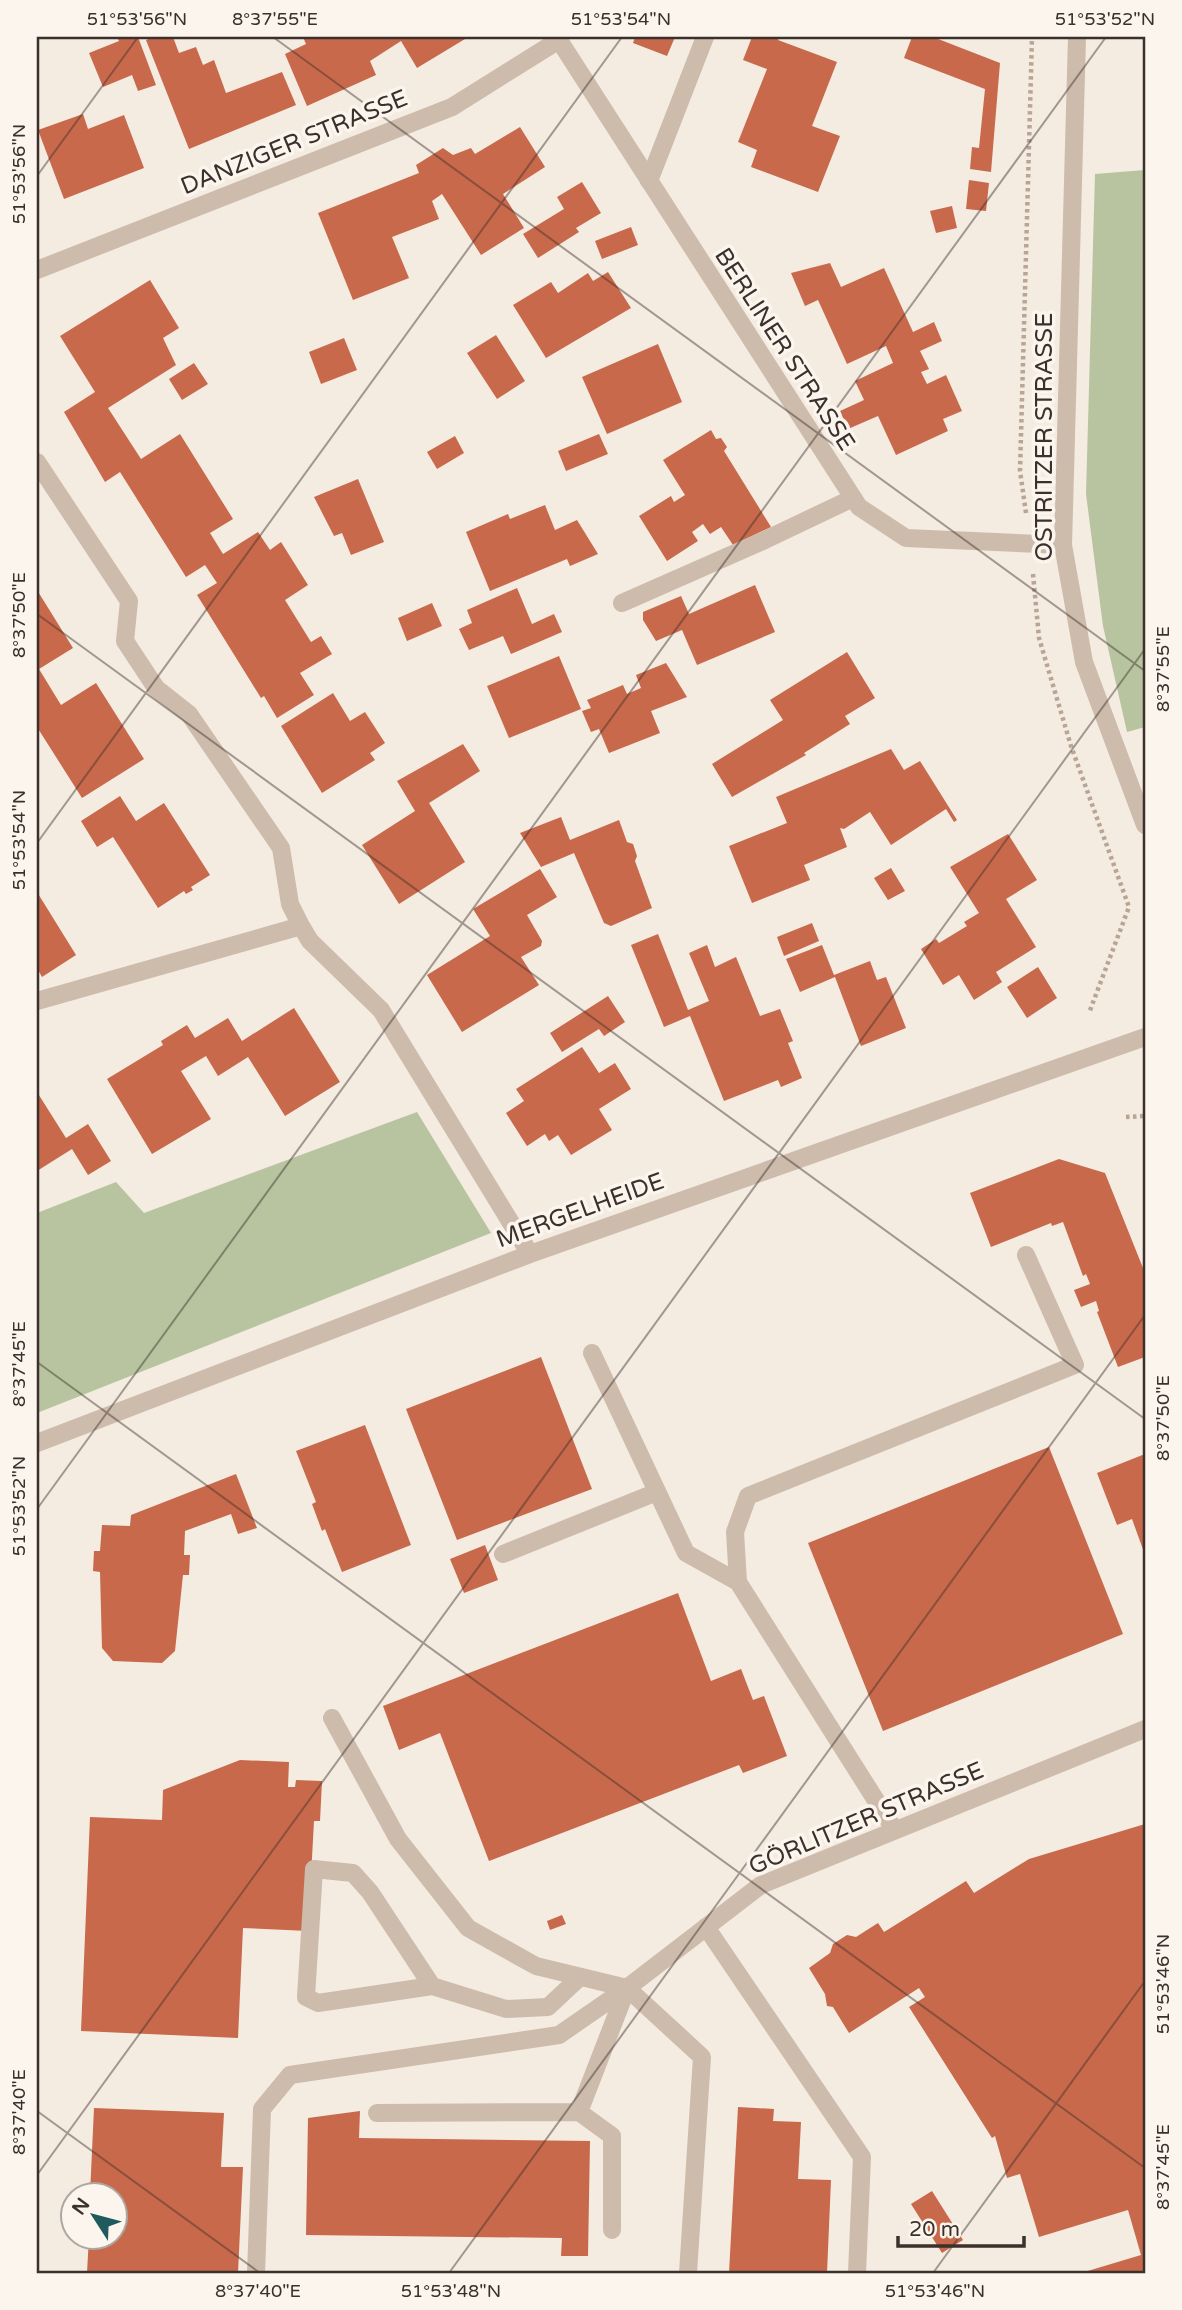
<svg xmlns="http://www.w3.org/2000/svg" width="1182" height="2310" font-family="'Varela Round',sans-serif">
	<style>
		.green { fill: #b8c4a0 }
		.building { fill: #c8694b }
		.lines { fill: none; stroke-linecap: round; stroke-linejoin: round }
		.path { stroke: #b9a596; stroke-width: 4.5; stroke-dasharray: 3.5 3.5; stroke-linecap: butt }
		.service { stroke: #cdbbac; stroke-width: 18 }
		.minor { stroke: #cdbbac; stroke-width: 18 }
		.ticks { fill: none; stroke: #3b302b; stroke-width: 2; stroke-opacity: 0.45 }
		.labels { text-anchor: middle; stroke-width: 7; stroke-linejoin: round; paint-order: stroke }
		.street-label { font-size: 24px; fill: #3b302b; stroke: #fbf5ee }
		.neatline { fill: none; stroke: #3b302b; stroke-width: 2.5 }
		.ticks-label { font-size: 18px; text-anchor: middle; fill: #3b302b }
	</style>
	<rect width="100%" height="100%" fill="#f4ebe1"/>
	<!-- green -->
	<path class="green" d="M1145,170V727L1127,732L1103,626L1086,494L1095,174Z
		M417,1112L491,1233L37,1413V1213L116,1182L144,1213Z"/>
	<!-- building -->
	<path class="building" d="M117,37H138L156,85L138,91L132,75L103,87L89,53L119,41Z
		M153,37H173L179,53L196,47L203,65L214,60L226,93L282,72L296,105L189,149L146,40Z
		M303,37H464L465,39L417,68L401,41L370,61L376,75L307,106L285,54L306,44Z
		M635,37H675L667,56L633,43Z
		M752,37H779L778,40L837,62L812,126L840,136L818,192L751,167L757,150L738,142L767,69L743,60Z
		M912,37H933L1000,63L991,172L970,169L972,147L979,148L985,89L904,58Z
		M83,114L88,129L124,115L144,168L64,199L38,130Z
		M520,127L545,167L503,194L524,228L481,255L442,194L432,201L439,219L392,237L409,278L353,300L318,213L419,173L416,165L443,148L453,155L471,148L475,154Z
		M969,180L989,183L986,211L966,209Z
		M582,182L601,213L576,228L579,232L538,258L523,234L564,209L557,197Z
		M952,206L957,228L936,233L930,211Z
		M631,227L638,245L602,259L595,241Z
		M830,263L841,287L884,268L913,332L934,322L942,341L920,351L929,369L921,372L927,384L946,375L962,411L943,419L948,431L896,455L878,416L848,429L840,411L864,400L855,381L893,363L886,346L847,364L818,300L805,306L791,273Z
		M608,272L631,308L546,358L513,305L551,282L558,293L588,273L593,281Z
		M150,280L179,328L163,338L176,365L108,408L141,459L180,434L233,519L210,533L223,554L258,532L270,550L281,542L308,585L285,600L311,642L321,636L332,654L300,673L314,695L277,718L264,696L261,698L197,595L217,583L205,565L186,577L120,472L105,482L64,412L95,392L60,336Z
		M496,335L525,381L497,399L467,353Z
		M344,338L357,370L321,384L309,352Z
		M658,344L682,402L607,434L582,377Z
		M194,363L208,384L182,400L169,379Z
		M711,430L716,439L721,438L727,447L724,451L771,527L733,545L721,527L710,534L703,524L692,532L698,541L667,561L639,516L671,496L674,502L685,495L663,460Z
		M599,434L608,454L566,471L558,451Z
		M455,436L464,453L437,469L427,452Z
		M358,479L384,542L351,555L342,533L334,536L314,497Z
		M545,505L555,530L577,520L598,554L570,566L567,559L490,591L466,532L508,514L510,519Z
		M755,585L775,632L697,665L682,630L656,641L643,620V612L681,596L689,614Z
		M517,588L532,624L554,614L562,632L511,654L503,636L469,650L459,629L472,623L467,610Z
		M37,590L73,648L39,669L61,705L96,683L144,759L82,798L37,727Z
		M432,603L442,626L407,641L398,618Z
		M847,652L875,698L845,716L850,724L804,753L806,755L732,797L712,764L783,720L770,700Z
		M559,656L581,709L509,738L487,686Z
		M666,663L687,697L651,711L660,733L609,753L599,729L591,732L582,711L591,708L587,700L623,685L627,694L641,688L636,675Z
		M333,693L350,721L365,712L385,743L370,753L375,760L322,793L281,726Z
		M463,744L480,771L429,803L465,862L399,904L362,845L415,811L397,781Z
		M891,749L904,770L920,761L957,820L954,822L946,809L891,845L870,812L844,829L840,828L847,847L804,865L810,880L752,903L729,846L787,823L776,797Z
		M120,796L136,821L164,803L210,875L191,887L193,890L186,894L184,891L158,908L113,837L97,847L81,821Z
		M561,817L570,840L619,820L627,842L633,844L637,856L635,861L652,908L611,926L604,923L574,853L541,867L520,833Z
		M1008,834L1037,880L1006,899L1036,947L996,972L1002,982L974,1000L959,975L943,985L921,949L936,939L939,943L967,926L964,922L979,913L950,867Z
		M891,868L905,891L888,900L874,878Z
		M540,869L557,897L527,915L542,941L541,946L521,957L539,985L462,1032L427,975L490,936L473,909Z
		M37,892L76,955L42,977L37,968Z
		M812,923L819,941L784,956L777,937Z
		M658,934L688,1010L709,1001L689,953L707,945L715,967L736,957L760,1016L780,1009L793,1041L788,1043L802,1078L781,1087L778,1080L724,1101L690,1016L664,1027L631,945Z
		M822,945L834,975L870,961L877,980L886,977L906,1028L861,1046L835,977L800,992L786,959Z
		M1038,967L1057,998L1027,1018L1007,987Z
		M608,996L625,1022L604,1036L599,1029L562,1052L550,1033Z
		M294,1008L340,1082L285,1116L248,1057L218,1076L206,1056L181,1071L211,1119L152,1154L107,1079L163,1045L161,1041L187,1025L195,1038L228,1018L242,1041Z
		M582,1047L599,1073L615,1063L631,1089L599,1109L612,1130L571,1155L558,1135L549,1141L545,1134L527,1146L506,1113L524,1101L516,1089Z
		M37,1092L66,1138L88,1124L111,1161L88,1175L72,1149L37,1171Z
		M1059,1159L1105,1173L1145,1273V1357L1118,1367L1097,1312L1099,1311L1096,1301L1081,1307L1074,1290L1090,1284L1086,1274L1083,1276L1063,1222L1052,1226L1051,1223L991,1247L970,1193Z
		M541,1357L592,1489L457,1540L406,1409Z
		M365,1425L411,1545L342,1572L325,1529L322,1531L312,1504L316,1502L296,1451Z
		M1049,1447L1123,1634L883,1731L808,1543Z
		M1145,1454V1555L1132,1519L1117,1525L1097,1473Z
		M236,1474L257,1528L238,1534L231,1514L185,1531L184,1555H190L189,1575H183L175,1651L162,1663L113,1661L102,1648L100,1572L93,1571L94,1551H100L102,1525L130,1526L131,1515Z
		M485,1545L498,1580L464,1593L450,1559Z
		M678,1593L711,1681L741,1669L753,1700L764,1696L787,1756L743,1773L739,1765L489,1861L440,1733L399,1750L383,1706Z
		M240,1760L289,1762L288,1787H295L296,1780L322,1781L320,1821H314L308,1931L243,1928L238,2038L81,2031L90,1817L162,1820L163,1790Z
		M1145,1824V2273H1081L1141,2255L1128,2210L1039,2237L1020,2174L1007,2178L995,2136L992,2138L909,2007L925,1997L919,1988L849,2033L833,2007L827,2006L825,1994L809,1968L830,1953L833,1944L847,1935L856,1937L878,1923L884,1932L966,1881L974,1893L1029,1859Z
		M562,1915L566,1924L550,1930L547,1921Z
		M738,2107L774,2109L773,2121L801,2122L798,2179L831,2180L827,2273H729Z
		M94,2108L224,2113L221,2167H243L238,2273H87L89,2236H116V2194H90Z
		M360,2111L359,2138L590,2141L588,2256H561L562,2238L306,2235L308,2118Z
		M932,2191L963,2240L942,2253L911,2204Z"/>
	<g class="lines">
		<!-- path -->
		<path class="path" d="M1026,513L1020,471L1032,37
			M1033,574L1039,638L1071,746L1129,907L1089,1013
			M1126,1117L1145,1116"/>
		<!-- service -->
		<path class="service" d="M649,181L705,37
			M622,603L765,540L853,498
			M592,1353L686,1553L738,1582
			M503,1554L657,1492
			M332,1718L398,1839L468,1928L536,1966L627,1988L702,2057L688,2273
			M894,1829L738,1582L735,1532L748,1496L1075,1365L1026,1255
			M706,1927L862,2157L857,2273
			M432,1986L370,1892L353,1873L314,1869L306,1997L318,2003L432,1986L506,2009L548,2007L580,1977
			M579,2112L627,1988
			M377,2113L579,2112L612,2136V2230
			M256,2273L262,2109L290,2075L559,2035L627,1988"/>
		<!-- minor -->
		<path class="minor" d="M557,37L859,507L906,538L1063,545
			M1077,37L1063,545L1084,662L1145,825
			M37,270L452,107L559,40
			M37,462L129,601L125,641L156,688L189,714L281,848L290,904L301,926L310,941L381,1010L530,1254
			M37,1001L301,926
			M37,1443L530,1254L1145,1037
			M627,1988L761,1885L1145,1729"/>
	</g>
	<!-- ticks -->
	<path class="ticks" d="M273,37L1145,671M37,176L138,37M37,614L1145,1419M37,843L622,37M37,1362L1145,2168M37,1509L1106,37M37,2111L260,2273M37,2175L1145,649M449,2273L1145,1315M933,2273L1145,1981"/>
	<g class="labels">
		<!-- street labels -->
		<g class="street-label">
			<text transform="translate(294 142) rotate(-22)" y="8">DANZIGER STRASSE</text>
			<text transform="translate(785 349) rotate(57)" y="8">BERLINER STRASSE</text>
			<text transform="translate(1044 437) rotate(-90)" y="8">OSTRITZER STRASSE</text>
			<text transform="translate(580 1210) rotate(-20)" y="8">MERGELHEIDE</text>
			<text transform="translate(866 1818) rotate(-23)" y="8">GÖRLITZER STRASSE</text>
		</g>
	</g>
	<!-- border -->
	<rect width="1182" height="2310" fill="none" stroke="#fbf5ee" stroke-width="77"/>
	<!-- north arrow -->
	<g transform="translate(94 2216) rotate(306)"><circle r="33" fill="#fbf5ee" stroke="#aea6a0" stroke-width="2"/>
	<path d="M0-5L12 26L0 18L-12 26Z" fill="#1f5a5e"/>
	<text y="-10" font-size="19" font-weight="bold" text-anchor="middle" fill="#3b302b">N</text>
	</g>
	<!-- scale -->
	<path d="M898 2236v10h126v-10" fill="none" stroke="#3b302b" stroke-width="3.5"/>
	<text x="909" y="2236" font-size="21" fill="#3b302b" stroke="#fbf5ee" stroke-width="5" paint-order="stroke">20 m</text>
	<rect x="38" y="38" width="1106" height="2234" class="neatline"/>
	<g class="ticks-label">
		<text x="137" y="25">51°53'56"N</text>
		<text x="275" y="25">8°37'55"E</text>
		<text x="621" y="25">51°53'54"N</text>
		<text x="1105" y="25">51°53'52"N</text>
		<text transform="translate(19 174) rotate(-90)" y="6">51°53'56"N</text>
		<text transform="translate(19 615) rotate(-90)" y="6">8°37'50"E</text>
		<text transform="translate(1163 669) rotate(-90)" y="6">8°37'55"E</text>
		<text transform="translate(19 840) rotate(-90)" y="6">51°53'54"N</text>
		<text transform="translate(19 1364) rotate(-90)" y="6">8°37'45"E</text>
		<text transform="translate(1163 1418) rotate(-90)" y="6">8°37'50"E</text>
		<text transform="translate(19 1506) rotate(-90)" y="6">51°53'52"N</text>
		<text transform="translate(1163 1984) rotate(-90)" y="6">51°53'46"N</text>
		<text transform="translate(19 2112) rotate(-90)" y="6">8°37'40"E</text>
		<text transform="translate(1163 2167) rotate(-90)" y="6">8°37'45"E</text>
		<text x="258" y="2297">8°37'40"E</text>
		<text x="451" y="2297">51°53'48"N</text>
		<text x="935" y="2297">51°53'46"N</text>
	</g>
</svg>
